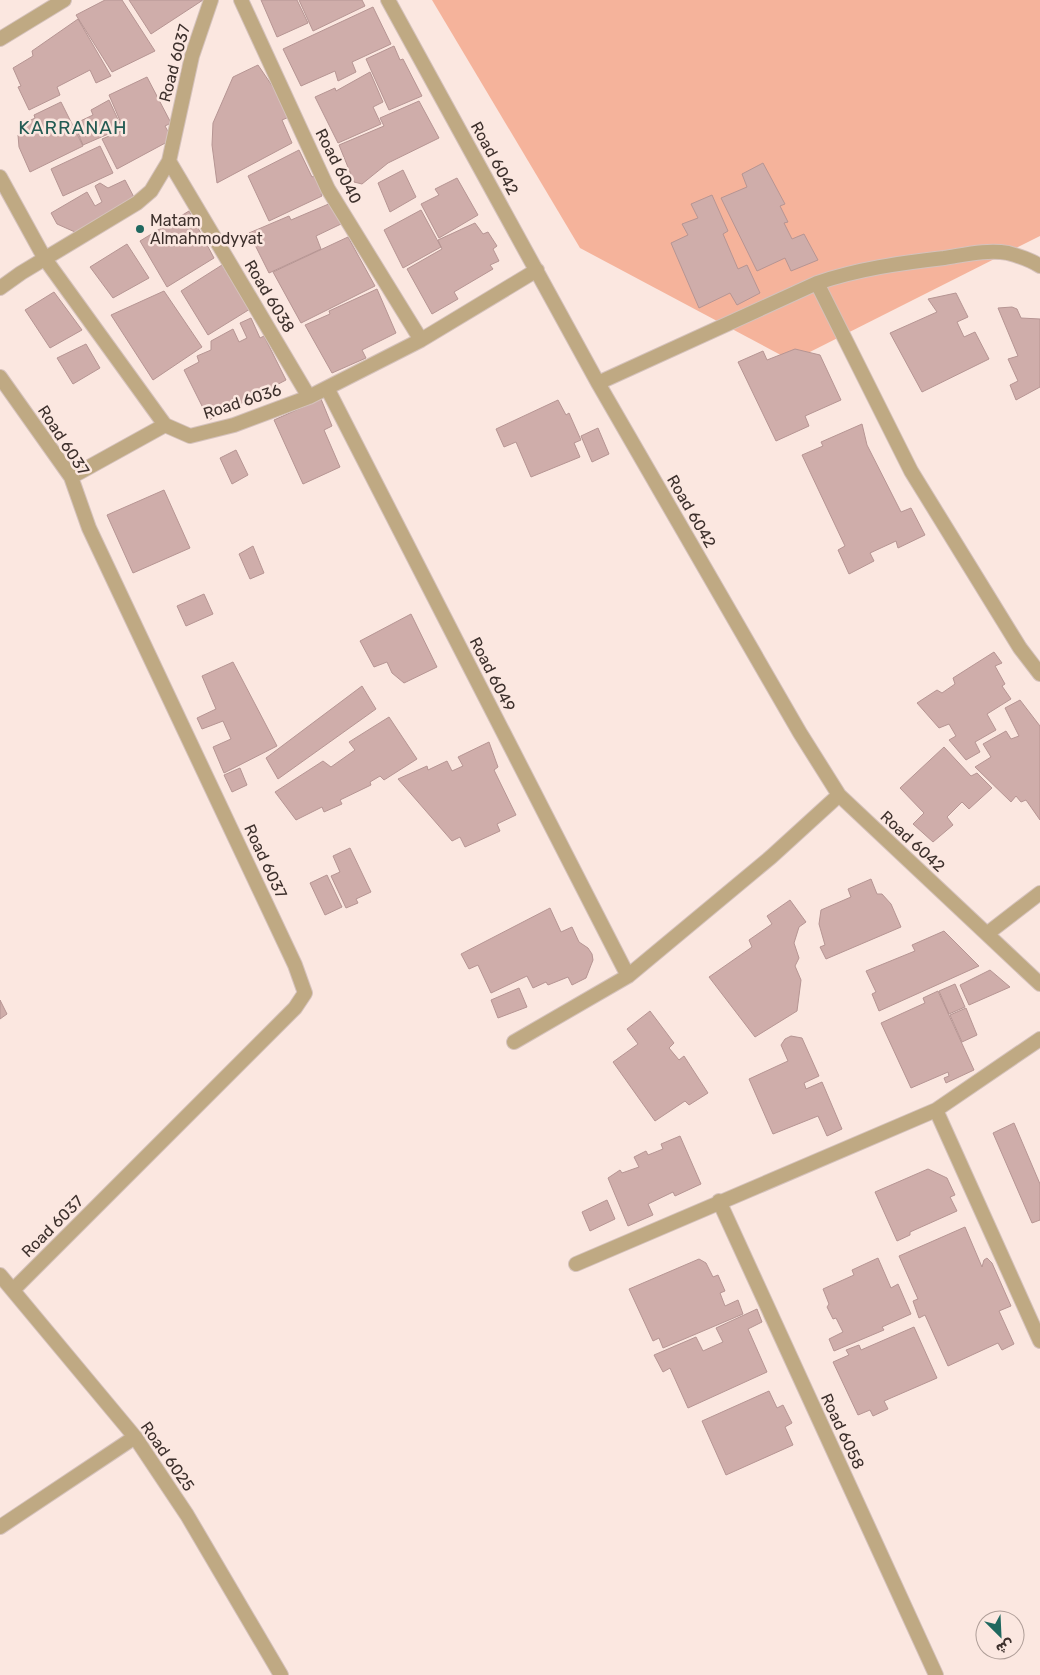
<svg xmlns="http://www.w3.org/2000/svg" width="1040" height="1675" font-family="Rubik,'Noto Naskh Arabic',sans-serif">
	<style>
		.green { fill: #f5b39b }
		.building { fill: #cfadaa; stroke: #b69593 }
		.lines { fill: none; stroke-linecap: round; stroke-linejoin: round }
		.minor-casing { stroke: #d5c2bc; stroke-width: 16 }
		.minor { stroke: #bfa983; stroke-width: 14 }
		.poi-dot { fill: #1f685f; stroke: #fbe7e0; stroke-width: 2 }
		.labels { text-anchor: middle; stroke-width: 5; stroke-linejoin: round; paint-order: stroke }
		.street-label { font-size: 16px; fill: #3d302c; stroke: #fbe7e0 }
		.poi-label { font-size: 16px; fill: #3d302c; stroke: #fbe7e0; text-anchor: start }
		.quarter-label { font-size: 19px; letter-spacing: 1px; fill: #235b53; stroke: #fbe7e0 }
	</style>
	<rect width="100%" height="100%" fill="#fbe7e0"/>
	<!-- green -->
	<path class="green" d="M432,0H1040V236L792,361L580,248Z"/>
	<!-- building -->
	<path class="building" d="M105,0H122L155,51L112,72L76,15Z
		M129,0H203L151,34Z
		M261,0H297L308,23L277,37Z
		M299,0H362L365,6L313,31Z
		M373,7L391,44L352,62L356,72L338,81L335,71L301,86L283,49Z
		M78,19L111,76L96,83L90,70L57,87L60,95L29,110L18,87L21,86L13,68L33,56L32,51Z
		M394,46L400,60L403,59L422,96L389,110L366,59Z
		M258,65L275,90L289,117L282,120L292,143L217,183L212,145L213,123L233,77Z
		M370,72L383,102L373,107L381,124L338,143L315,97L335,88L336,91Z
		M147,77L171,123L165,126L171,137L169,141L117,169L102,139L124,130L109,95Z
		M109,100L122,128L83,145L74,124L93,115L91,110Z
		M419,101L439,138L388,163L362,184L354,182L339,145L384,126L380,118Z
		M61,102L83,146L30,172L19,147L18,135L24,132L21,125L35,118L34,115Z
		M100,146L113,173L63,196L51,169Z
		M299,150L312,177L318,174L326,192L321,194L322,196L269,221L248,176Z
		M763,163L785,204L780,206L788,222L784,223L792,239L804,234L818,260L791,271L785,258L757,271L721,198L747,187L742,174Z
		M403,170L416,197L390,212L378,183Z
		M457,178L478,215L439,238L421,204L439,195L435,189Z
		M125,180L137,203L83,230L75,232L57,224L51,213L87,192L95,206L102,202L95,186L100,183L108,188Z
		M712,195L728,231L723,234L738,269L747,265L760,293L737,305L730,293L699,308L671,243L688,235L682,224L698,218L691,204Z
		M331,203L341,224L316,236L321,249L269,273L249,233L289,216L291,220Z
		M421,210L441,247L403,268L384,230Z
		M189,211L214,258L167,287L140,241Z
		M475,223L483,234L488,232L497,246L493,249L499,261L490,265L493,269L454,292L458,299L432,314L407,269L442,249L438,240Z
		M348,237L375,286L301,323L273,272Z
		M127,244L149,278L113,298L90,267Z
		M222,265L250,309L208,335L181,291Z
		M377,289L396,333L362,350L366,358L332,373L305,325L330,314L329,311Z
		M164,291L202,347L153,380L111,315Z
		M54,292L82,330L50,348L25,310Z
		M956,293L968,317L957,322L964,337L975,332L989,359L922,392L890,333L937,312L928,299Z
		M1012,307L1017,309L1021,318L1040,319V387L1016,400L1010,385L1018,381L1008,359L1018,356L998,308Z
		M251,318L260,338L264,336L286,380L209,420L184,370L199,362L197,356L211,350V341L233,329L239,342L247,338L240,323Z
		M86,344L100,368L73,384L57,358Z
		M795,349L820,355L841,400L805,416L809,426L776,441L738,362L763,351L767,360Z
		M321,399L332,426L324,430L340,467L303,484L274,420Z
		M558,400L566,415L569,413L581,440L574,443L580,457L531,477L516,442L504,447L496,429Z
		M862,424L867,445L901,512L911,508L925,535L898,548L896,541L870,553L874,561L849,574L838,550L845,546L802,455L823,446L821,442Z
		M598,428L609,454L592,462L581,436Z
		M236,450L248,475L232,484L220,458Z
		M164,490L190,548L133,573L107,515Z
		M253,546L264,573L250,579L239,554Z
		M204,594L213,614L186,626L177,606Z
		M411,614L437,667L404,683L392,673L387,662L374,667L360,641Z
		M994,652L1002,663L995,666L1005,684L1002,686L1011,699L987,714L996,730L975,742L980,752L966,760L949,740L956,736L949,724L939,728L917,703L937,690L942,693L955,684L953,678Z
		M233,662L277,746L224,773L213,747L231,739L223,721L202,729L197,718L216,709L202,676Z
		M362,686L376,709L278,779L266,758Z
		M1020,700L1040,726V820L1026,800L1021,802L1016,796L1011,802L975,767L991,757L983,744L1006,731L1011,739L1019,736L1005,708Z
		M389,717L417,759L384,780L380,776L370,782L371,785L340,800L342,804L324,812L322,807L296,820L275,792L323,761L331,767L355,750L349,742Z
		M489,742L498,767L494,770L516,815L497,824L500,831L465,847L460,837L452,841L398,779L427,766L428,770L447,761L452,771L463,766L458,757Z
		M944,747L971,776L977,773L992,788L969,809L962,802L947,817L953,825L933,842L913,824L924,813L900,788Z
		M240,768L247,785L232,792L224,775Z
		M350,848L371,892L356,899L358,903L346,908L331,876L340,872L333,856Z
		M327,875L342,907L325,915L310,883Z
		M871,879L877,894H882L891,904L901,927L826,959L820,947L825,945L819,924L821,910L851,897L848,889Z
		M790,900L806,922L799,927L794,943L799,958L795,966L801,980L797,1011L755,1037L709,977L752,947L749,940L772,924L767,916Z
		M550,908L561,932L572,927L579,942L588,948L592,954L593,960L586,978L572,985L568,977L548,985L546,982L533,988L527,976L491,993L478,965L469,969L461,954Z
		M944,931L979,966L879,1011L872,994L876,992L866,971L915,951L912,945Z
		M990,970L1010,987L969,1005L960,985Z
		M955,984L965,1007L949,1014L939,991Z
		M519,988L527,1007L498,1018L491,1000Z
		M938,991L974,1070L946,1083L944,1078L949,1076L948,1072L911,1088L881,1023L925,1003L923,998Z
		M0,1000L7,1014L0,1019Z
		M966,1008L977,1035L962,1042L950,1015Z
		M650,1011L674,1043L669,1048L679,1060L684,1056L708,1093L689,1105L685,1101L655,1121L613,1062L638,1044L627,1029Z
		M791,1036L802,1038L819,1076L804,1083L806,1089L822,1082L842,1129L827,1136L818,1116L773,1134L749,1079L788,1061L781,1045L785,1039Z
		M1014,1123L1040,1184V1220L1032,1223L993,1133Z
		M680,1136L701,1184L675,1196L673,1192L648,1204L653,1215L628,1226L608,1178L620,1170L622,1173L639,1167L634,1157L646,1151L648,1155L663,1149L661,1144Z
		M928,1169L947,1178L955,1195L950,1197L957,1211L910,1232V1235L897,1241L875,1192Z
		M607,1200L615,1219L590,1231L582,1212Z
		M965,1227L982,1267L984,1260L987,1258L992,1263L1011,1306L999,1311L1014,1344L1002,1350L998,1343L948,1366L925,1315L919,1318L913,1301L918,1299L899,1256Z
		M878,1258L891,1288L898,1284L911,1314L882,1327L884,1330L834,1351L829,1339L843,1332L836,1318L833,1319L827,1307L829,1304L823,1289L854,1275L852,1270Z
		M699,1259L706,1263L713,1277L718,1275L725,1291L720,1293L725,1306L738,1300L743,1314L663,1348L659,1338L653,1341L629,1289Z
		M757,1309L762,1322L748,1329L767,1372L688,1408L670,1368L663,1372L654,1355L696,1337L703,1351L723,1342L716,1328Z
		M914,1327L937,1378L884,1401L888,1409L873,1416L870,1410L858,1415L833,1362L849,1355L846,1350L859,1345L861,1350Z
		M769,1391L777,1408L783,1405L792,1423L785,1427L793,1445L726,1475L702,1421Z"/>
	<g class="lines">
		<defs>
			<path id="minor" d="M241,0L328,189L421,340
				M388,0L598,383L800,733L839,795L1040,984
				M0,39L64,0
				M169,161L309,397
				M0,177L45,259L165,425L190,436L234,425L309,397L421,340L537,270
				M817,283L911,471L1020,648L1040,674
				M0,288L21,273L137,203L151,191L169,161L192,56L211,0
				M0,377L71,477L89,528L295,965L305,993L295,1008L13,1290
				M598,383L817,283C858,269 900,263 944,258C964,255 987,249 1008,253C1019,256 1031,260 1040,266
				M327,388L628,976
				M71,477L165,425
				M988,933L1040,893
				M514,1042L628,976L771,857L839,795
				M936,1110L1040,1341
				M719,1201L936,1675
				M576,1264L936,1110L1040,1039
				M0,1275L135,1437L187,1515L281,1675
				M0,1527L135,1437"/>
		</defs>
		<!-- minor casing -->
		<use href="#minor" class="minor-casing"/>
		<!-- minor -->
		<use href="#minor" class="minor"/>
	</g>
	<!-- markers -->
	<circle class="poi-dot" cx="140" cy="229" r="5"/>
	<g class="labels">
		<!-- street labels -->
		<g class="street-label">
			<text transform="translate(174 63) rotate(-75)" y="6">Road 6037</text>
			<text transform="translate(495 158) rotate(61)" y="6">Road 6042</text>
			<text transform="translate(339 166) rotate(63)" y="6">Road 6040</text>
			<text transform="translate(270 296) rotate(59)" y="6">Road 6038</text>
			<text transform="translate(242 401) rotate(-18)" y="6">Road 6036</text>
			<text transform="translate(64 440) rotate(57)" y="6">Road 6037</text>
			<text transform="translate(692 511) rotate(60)" y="6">Road 6042</text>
			<text transform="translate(493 674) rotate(63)" y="6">Road 6049</text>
			<text transform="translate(913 841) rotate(43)" y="6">Road 6042</text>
			<text transform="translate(266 861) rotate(65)" y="6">Road 6037</text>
			<text transform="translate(52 1226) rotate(-45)" y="6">Road 6037</text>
			<text transform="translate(843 1431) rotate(65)" y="6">Road 6058</text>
			<text transform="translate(168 1456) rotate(55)" y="6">Road 6025</text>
		</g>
		<!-- poi labels -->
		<g class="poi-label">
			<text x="150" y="226">Matam<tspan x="150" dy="18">Almahmodyyat</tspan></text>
		</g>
		<!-- quarter labels -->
		<g class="quarter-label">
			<text x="73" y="134">KARRANAH</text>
		</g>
	</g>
	<!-- north arrow -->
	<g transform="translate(1000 1635) rotate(156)"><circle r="24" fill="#fbe7e0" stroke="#af9e98"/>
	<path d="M0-4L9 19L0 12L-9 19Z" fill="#1f685f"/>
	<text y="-8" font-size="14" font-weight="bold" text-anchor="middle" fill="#3d302c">ش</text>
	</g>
</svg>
